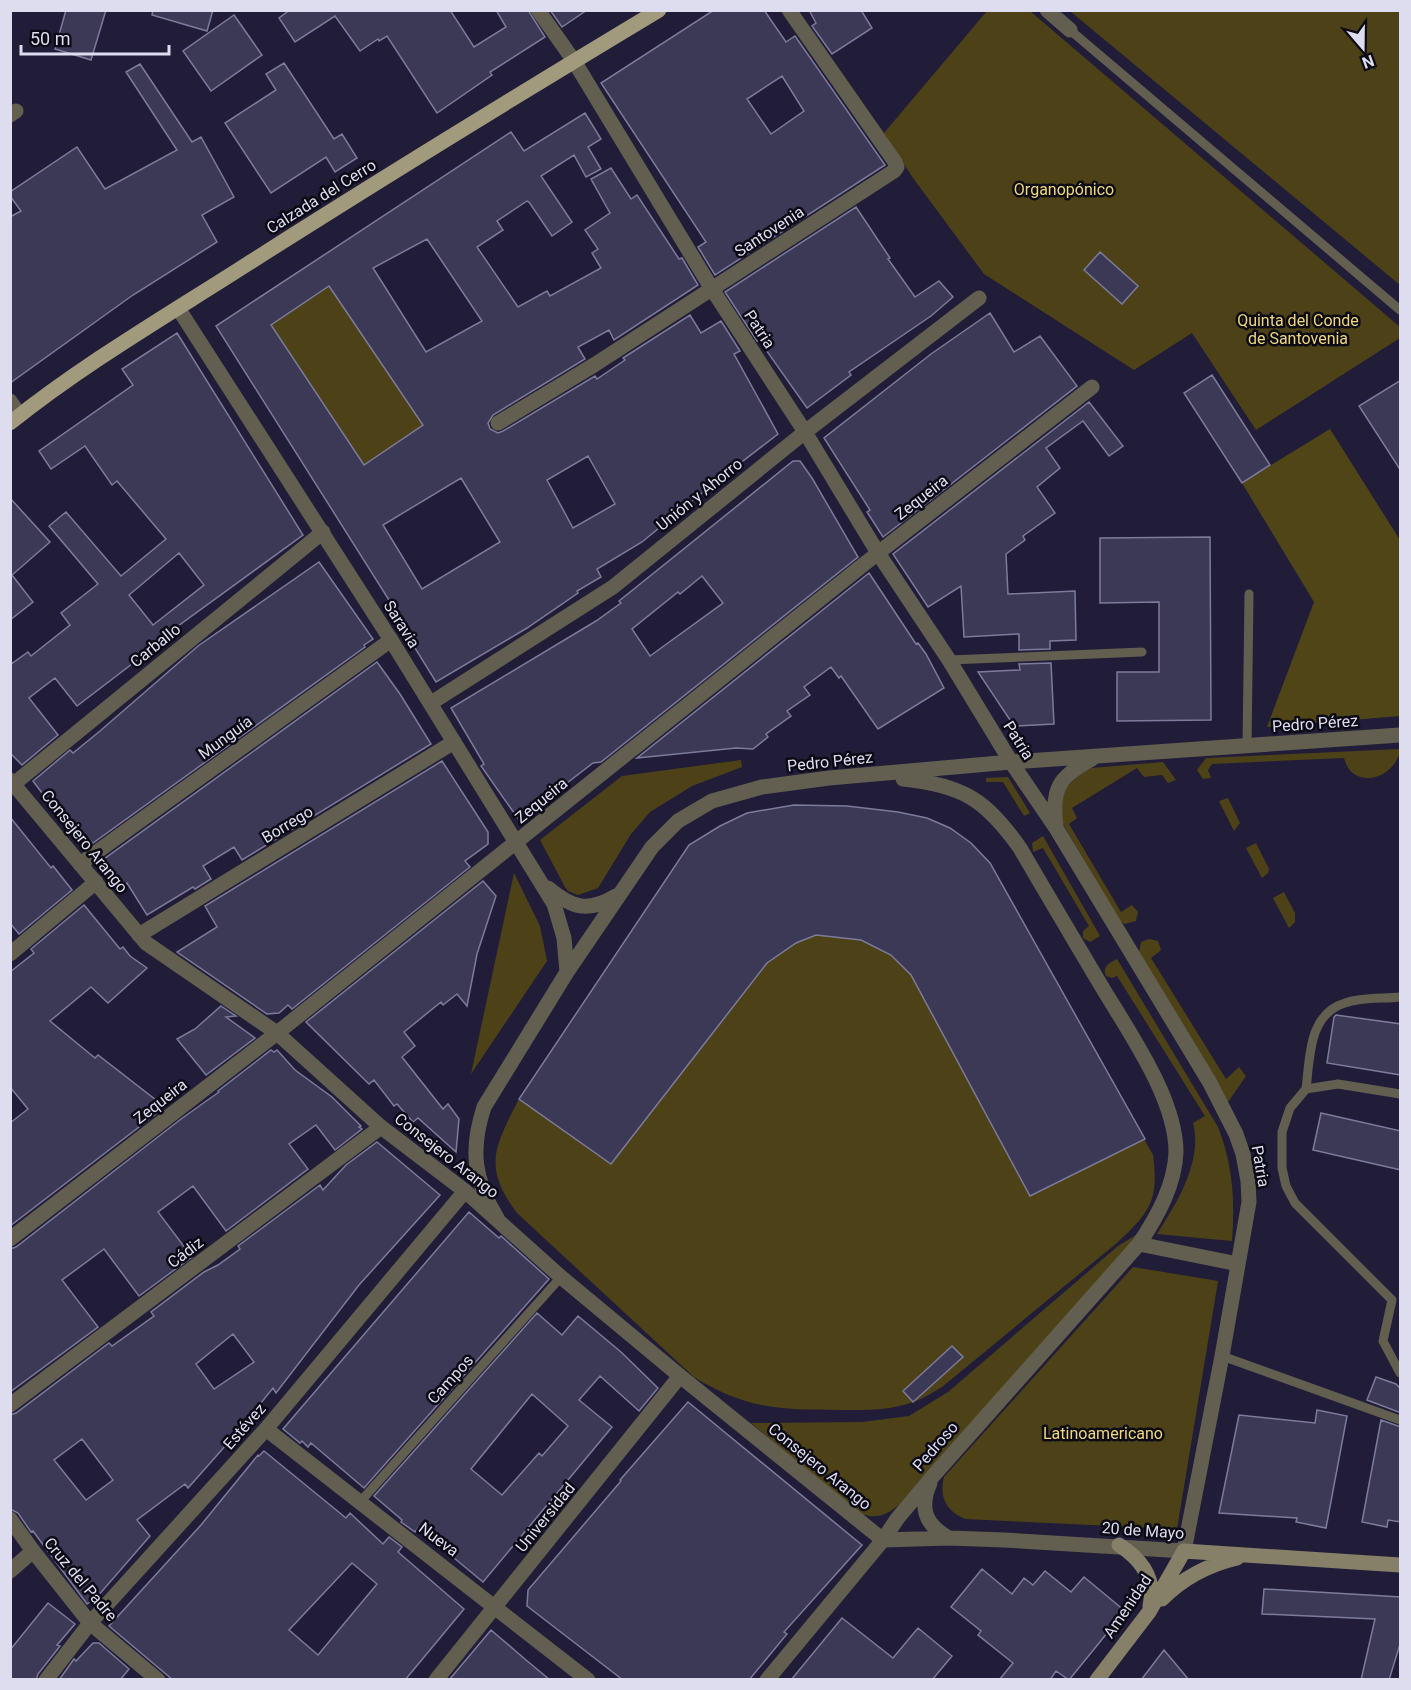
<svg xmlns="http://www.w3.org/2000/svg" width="1411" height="1690" font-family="Roboto,sans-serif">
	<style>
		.green { fill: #4d4217 }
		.forest { fill: #504516 }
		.building { fill: #3c3956; stroke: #7d7b9c; stroke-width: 1.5; fill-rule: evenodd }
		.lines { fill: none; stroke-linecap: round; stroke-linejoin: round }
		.service { stroke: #625e50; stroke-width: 9 }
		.minor { stroke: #625e50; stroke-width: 15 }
		.tertiary { stroke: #625e50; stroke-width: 15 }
		.secondary { stroke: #868069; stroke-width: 15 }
		.primary { stroke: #a29a7d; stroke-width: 15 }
		.labels { text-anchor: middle; stroke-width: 5; stroke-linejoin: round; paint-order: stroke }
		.park-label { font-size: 16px; fill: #eed77d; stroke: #0b0a15 }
		.street-label { font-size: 16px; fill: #deddef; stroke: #0b0a15 }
	</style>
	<rect width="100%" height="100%" fill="#211d38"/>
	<!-- green -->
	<path class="green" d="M987,11H1030L1400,327V338L1256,430L1192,333L1134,370L984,274L913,178L884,133Z
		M1070,11H1400V285Z
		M329,286L423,425L364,465L271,325Z
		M1400,749C1398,770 1372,786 1354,774C1348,770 1346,764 1344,758L1212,764L1208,770L1211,778L1203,779L1197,770L1206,758Z
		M741,760L742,767L692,786L650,812L631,834L598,888L578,895L568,891L565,887L540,840L622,776Z
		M1163,762L1176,780L1168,783L1162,775L1144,777L1137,768L1072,808L1077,818L1069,824L1121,912L1132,905L1138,912L1136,921L1125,924L1120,921L1064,826L1061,815L1060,806L1066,788L1082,772L1091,768Z
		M1008,777L1030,813L1024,816L1003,782H986V778Z
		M1228,798L1240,823L1234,831L1219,801Z
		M794,805L950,828L971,843L989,863L1153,1155C1159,1200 1150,1212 1118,1242L942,1387C933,1392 923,1399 913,1402C889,1411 865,1410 840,1410C780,1410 746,1409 694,1377L517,1213C482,1166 495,1146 519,1099L689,845L720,826L747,813Z
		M1043,836L1100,936L1090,942L1083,938V931L1089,926L1043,848L1033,852L1032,843Z
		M1256,843L1269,869L1268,873L1262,878L1246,848Z
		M514,873L540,926L547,961L471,1074Z
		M1284,892L1295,913V922L1289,928L1273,898Z
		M1149,939L1158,941L1161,950L1151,958L1226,1079L1239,1067L1246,1076L1228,1102L1139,952L1141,942Z
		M1117,959L1218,1127C1233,1165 1235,1201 1232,1241L1157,1234C1177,1203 1203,1161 1193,1123L1205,1116L1117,976L1112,978L1106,976C1102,967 1109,963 1117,959Z
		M1136,1235L1130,1247L900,1504C886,1516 873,1521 856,1511L751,1423L862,1422L909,1416L948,1392L1118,1246Z
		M1133,1267L1218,1281L1177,1529L965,1519C946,1511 939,1497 944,1477Z"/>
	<!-- forest -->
	<path class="forest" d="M1330,429L1400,540V716L1267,727L1314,602L1242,483Z"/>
	<!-- building -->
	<path class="building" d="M66,10H106L91,60L55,49Z
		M153,10H213L207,31L152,15Z
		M290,10H450L474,47L506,27L496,10H528L545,37L490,72L492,75L437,113L387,36L379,41L378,39L360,51L335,16L295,42L279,18Z
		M550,10H587L562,27Z
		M714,10H764L786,42L795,36L885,165L715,275L698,247L706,242L601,83ZM782,76L804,111L771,134L747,99Z
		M809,10H861L872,28L832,54L812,26L816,23Z
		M234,15L262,55L211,91L183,51Z
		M284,63L334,139L342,134L357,158L335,172L326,157L271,193L225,123L276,90L266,74Z
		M140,64L192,142L201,137L234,197L202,215L217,242L133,295L10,383V217L21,211L10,196V192L77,147L105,189L177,150L126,72Z
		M585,113L601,139L588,147L601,169L586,177L574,155L541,176L572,222L552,236L529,202L527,201L497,221L503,230L477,247L518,307L547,291L550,296L601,268L592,253L598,249L585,230L610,213L591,179L611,168L631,199L637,195L679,259L682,258L698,285L614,340L609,330L578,347L585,359L493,415L488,423L490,429L498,433L503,431L595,376L597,379L625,360L623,358L690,315L701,333L721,321L740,351L734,354L778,434L708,488L642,542L597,569L601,577L577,591L578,593L527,628L436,682L410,640L413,638L216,326L511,132L524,151ZM427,239L482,321L426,352L373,268ZM329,286L423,425L364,465L271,325ZM588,456L615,504L573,528L547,480ZM461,478L500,542L422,589L383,525Z
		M856,207L890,258L888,259L915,297L939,281L953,297L931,316L849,372L851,375L807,408L759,340L757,341L725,292Z
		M1100,252L1138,286L1122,304L1084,270Z
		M990,313L1014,352L1040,336L1077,386L883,537L867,512L870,510L824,438L931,354Z
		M177,333L303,535L174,629L175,631L77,706L55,678L29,698L58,735L22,765L10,753V665L28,652L31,656L70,625L61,613L98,584L49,526L66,512L121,576L166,539L117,481L112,485L85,446L51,469L39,451L133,385L122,369ZM179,553L204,585L153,625L129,595Z
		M1212,375L1270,465L1242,483L1184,393Z
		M1401,380V471L1359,406Z
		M1089,402L1123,446L1109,456L1083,421L1046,448L1060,468L1037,487L1055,513L1023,536L1025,540L1006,554L1008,594L1075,591L1076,640L1050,641V649L1019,650V634L964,637L961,586L928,607L893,554Z
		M793,461H800L812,478L858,557L601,762L593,763L519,820L481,766L484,764L451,708L596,621L621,603L619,601ZM702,576L723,603L650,656L632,629L678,592L680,594Z
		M10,498L50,542L12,575L33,602L10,620Z
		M1210,537L1211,720L1117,721V672H1159V602L1100,603V538Z
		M319,562L373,639L364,645L365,647L93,843L91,841L85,845L58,808L55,810L33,781L70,750L73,753L100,731L198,646Z
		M869,573L916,644L918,643L926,654L944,688L878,729L841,676L839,678L831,667L804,687L810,695L787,711L791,716L766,734L768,737L753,749L736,748L637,758Z
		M377,662L400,694L431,744L242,860L234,847L203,866L211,879L195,889L193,887L147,915L127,883L124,886L104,859Z
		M1051,663L1054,724L1014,726L978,672L1020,670L1019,664Z
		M442,761L488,832V844L465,861L470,867L292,1009L288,1005L279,1013L267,1014L177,952L217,927L205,906Z
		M794,805L847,806L898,812L927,818L950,828L971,843L990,863L1145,1139L1030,1196L911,975L891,955L861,940L816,935L796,943L767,963L611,1164L519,1099L689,845L720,826L747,813Z
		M10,817L51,868L53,866L72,890L19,934L10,923Z
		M483,881L496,896L477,954L467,1006L457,994L443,1005L441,1002L404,1032L415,1046L402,1057L443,1109L448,1104L459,1119L456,1152L418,1118L413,1122L397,1104L394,1106L374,1080L369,1084L306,1022Z
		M84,905L120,949L123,947L130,956L147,968L108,1003L91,987L50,1021L95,1058L98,1055L165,1107L10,1226V1123L28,1109L10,1087V972L34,953L31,949Z
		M221,1006L236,1016L226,1017L255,1038L206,1075L177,1039L195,1029Z
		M1336,1015L1401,1024V1075L1327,1063L1334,1017Z
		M271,1050L274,1052L277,1050L295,1070L332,1097L361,1126L359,1127L362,1129L335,1150L316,1125L289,1144L308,1169L226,1231L193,1186L158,1212L192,1257L139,1296L104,1249L62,1280L98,1327L10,1392V1249L16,1247L181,1119L219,1092L218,1091Z
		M1321,1113L1401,1131V1170L1313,1150Z
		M377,1142L440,1195L359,1285L276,1393L273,1388L234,1436L188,1488L185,1484L137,1520L150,1536L97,1597L87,1604L33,1531L31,1532L18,1513L10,1509V1415L16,1413L109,1343L112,1346L154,1316L151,1312L204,1272L218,1265L240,1249L238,1246L320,1185L323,1190L346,1165ZM233,1334L254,1362L214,1389L196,1364ZM82,1439L113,1480L86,1500L54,1460Z
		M469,1212L499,1238L501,1236L549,1279L364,1488L311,1443L308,1447L302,1441L300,1443L283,1429Z
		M537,1313L562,1335L578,1316L621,1352L658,1388L639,1411L600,1376L579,1400L612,1427L483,1582L418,1528L415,1532L401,1522L402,1520L374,1496ZM532,1394L568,1426L542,1456L539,1453L502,1495L471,1469Z
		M952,1346L963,1357L913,1402L903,1391Z
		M1376,1377L1396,1384L1401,1389V1413L1367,1400Z
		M688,1402L862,1545L784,1632L787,1634L749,1680H623L527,1606L528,1590L621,1481L620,1480Z
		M1317,1410L1347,1416L1326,1528L1296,1522L1297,1518L1219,1513L1239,1415L1315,1423Z
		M1381,1420L1401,1427V1522L1388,1520L1387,1527L1362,1522Z
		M264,1451L346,1518L350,1513L383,1544L389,1537L402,1547L398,1552L464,1609L405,1680H173L109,1626L201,1525L258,1455L259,1456ZM352,1563L377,1584L318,1655L289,1630Z
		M982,1569L1012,1594L1024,1578L1033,1585L1045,1571L1071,1592L1084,1577L1125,1611L1069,1680L1056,1671L1050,1680H999L1013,1663L978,1635L981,1631L951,1607Z
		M1264,1589L1401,1597V1641L1389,1680H1361L1375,1619L1262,1614Z
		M48,1603L75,1624L57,1645L60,1646L38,1674L36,1680H10V1650Z
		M842,1618L893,1658L918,1628L952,1656L932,1680H791Z
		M491,1630L526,1660L550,1680H449Z
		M93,1643H99L129,1669L120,1680H59L74,1659L76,1661Z
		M1164,1650L1189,1680H1141Z"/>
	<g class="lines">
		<!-- service -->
		<path class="service" d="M1070,30L1400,310
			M949,660L1142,652
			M1247,746L1249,594
			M1306,1089C1310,1058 1308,1014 1345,1003C1362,997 1383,999 1400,997
			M1400,1094L1338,1084L1306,1089L1290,1108L1282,1132V1168L1286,1186L1295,1203L1392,1300L1383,1341L1400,1373
			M1222,1356L1400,1420
			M360,1502L561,1277"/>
		<!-- minor -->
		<path class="minor" d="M538,10L574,61
			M1047,10L1070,30
			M10,115L16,111
			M10,401L20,415
			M498,423L594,365L894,171L897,167L895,162L789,10
			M431,703L613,587L805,432L979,298
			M10,787L323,532
			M80,864L391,640
			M139,935L454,742
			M10,954L96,882
			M10,1239L277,1033L878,553L1092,387
			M10,1405L381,1127
			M266,1429L588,1680
			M10,1571L33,1551
			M46,1680L90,1623L266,1429L465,1191
			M436,1680L680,1376
			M767,1680L883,1540"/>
		<!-- tertiary -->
		<path class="tertiary" d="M574,61L712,289L805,432L878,553L949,660L1011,762L1056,828L1210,1083L1236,1134L1243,1154L1248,1181L1249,1202L1222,1356L1184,1551L1004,1540L949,1538L883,1540
			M178,308L391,640L554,904L564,938L567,972
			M10,780L146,943L277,1033L381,1127L465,1191L561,1277L680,1376L883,1540
			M1056,825C1051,788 1060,776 1092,759
			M548,888C572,908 588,913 616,896
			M497,1218C474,1180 470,1150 484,1107L567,972L652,847L678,821L712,801L762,787L829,778L1011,762L1400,735
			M1139,1244L1238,1264
			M930,1483C919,1508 925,1525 949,1538
			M10,1519L33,1551L90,1623L158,1680
			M883,1540L897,1519L933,1476L1139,1244C1157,1217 1175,1185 1176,1152C1176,1097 1126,1028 1099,982C1073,938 1046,893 1020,848C986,800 963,785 903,779"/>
		<!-- secondary -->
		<path class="secondary" d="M1119,1545C1141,1559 1156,1578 1150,1606
			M1162,1599C1183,1578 1207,1565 1237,1558
			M1097,1680L1149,1612L1184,1551L1400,1565"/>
		<!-- primary -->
		<path class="primary" d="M10,423C85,363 168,315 249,263C384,177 521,93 659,10"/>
	</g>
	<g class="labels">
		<!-- park labels -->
		<g class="park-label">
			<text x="1064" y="195">Organopónico</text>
			<text x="1298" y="326">Quinta del Conde<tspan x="1298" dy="18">de Santovenia</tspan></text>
			<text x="1103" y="1439">Latinoamericano</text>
		</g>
		<!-- street labels -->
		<g class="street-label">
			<text transform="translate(321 196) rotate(-32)" y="6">Calzada del Cerro</text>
			<text transform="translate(769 231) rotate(-33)" y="6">Santovenia</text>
			<text transform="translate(760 329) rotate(57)" y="6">Patria</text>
			<text transform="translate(699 494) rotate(-39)" y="6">Unión y Ahorro</text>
			<text transform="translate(921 497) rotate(-38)" y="6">Zequeira</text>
			<text transform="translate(402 624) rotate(58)" y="6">Saravia</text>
			<text transform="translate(155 645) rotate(-39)" y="6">Carballo</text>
			<text transform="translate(1315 723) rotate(-4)" y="6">Pedro Pérez</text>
			<text transform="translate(225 737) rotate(-36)" y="6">Munguía</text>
			<text transform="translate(1019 740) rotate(58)" y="6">Patria</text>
			<text transform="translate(830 761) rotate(-6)" y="6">Pedro Pérez</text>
			<text transform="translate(541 800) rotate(-39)" y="6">Zequeira</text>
			<text transform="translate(287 824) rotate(-31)" y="6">Borrego</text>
			<text transform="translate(85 841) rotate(51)" y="6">Consejero Arango</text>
			<text transform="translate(160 1101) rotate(-38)" y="6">Zequeira</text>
			<text transform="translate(447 1155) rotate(38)" y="6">Consejero Arango</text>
			<text transform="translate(1261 1166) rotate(80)" y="6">Patria</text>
			<text transform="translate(185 1252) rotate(-37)" y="6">Cádiz</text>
			<text transform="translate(450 1379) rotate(-48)" y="6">Campos</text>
			<text transform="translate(244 1426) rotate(-49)" y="6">Estévez</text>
			<text transform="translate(935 1446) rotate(-49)" y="6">Pedroso</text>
			<text transform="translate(820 1466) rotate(39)" y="6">Consejero Arango</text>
			<text transform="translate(545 1517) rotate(-51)" y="6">Universidad</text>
			<text transform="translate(1143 1530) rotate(4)" y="6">20 de Mayo</text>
			<text transform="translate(439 1539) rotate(37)" y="6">Nueva</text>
			<text transform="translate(81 1579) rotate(50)" y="6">Cruz del Padre</text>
			<text transform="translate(1127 1606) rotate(-56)" y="6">Amenidad</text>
		</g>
	</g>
	<!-- border -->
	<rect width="1411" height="1690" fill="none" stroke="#deddef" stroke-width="24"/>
	<!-- north arrow -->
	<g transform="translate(1363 48) rotate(160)" stroke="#0b0a15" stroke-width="4.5" paint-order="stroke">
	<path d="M0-4.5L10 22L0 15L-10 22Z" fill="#deddef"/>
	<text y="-9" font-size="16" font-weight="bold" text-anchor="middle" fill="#deddef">N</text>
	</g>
	<!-- scale -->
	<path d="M21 45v9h148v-9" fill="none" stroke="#deddef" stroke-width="3"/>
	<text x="30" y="45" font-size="18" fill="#deddef" stroke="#0b0a15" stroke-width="4.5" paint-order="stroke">50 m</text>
</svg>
